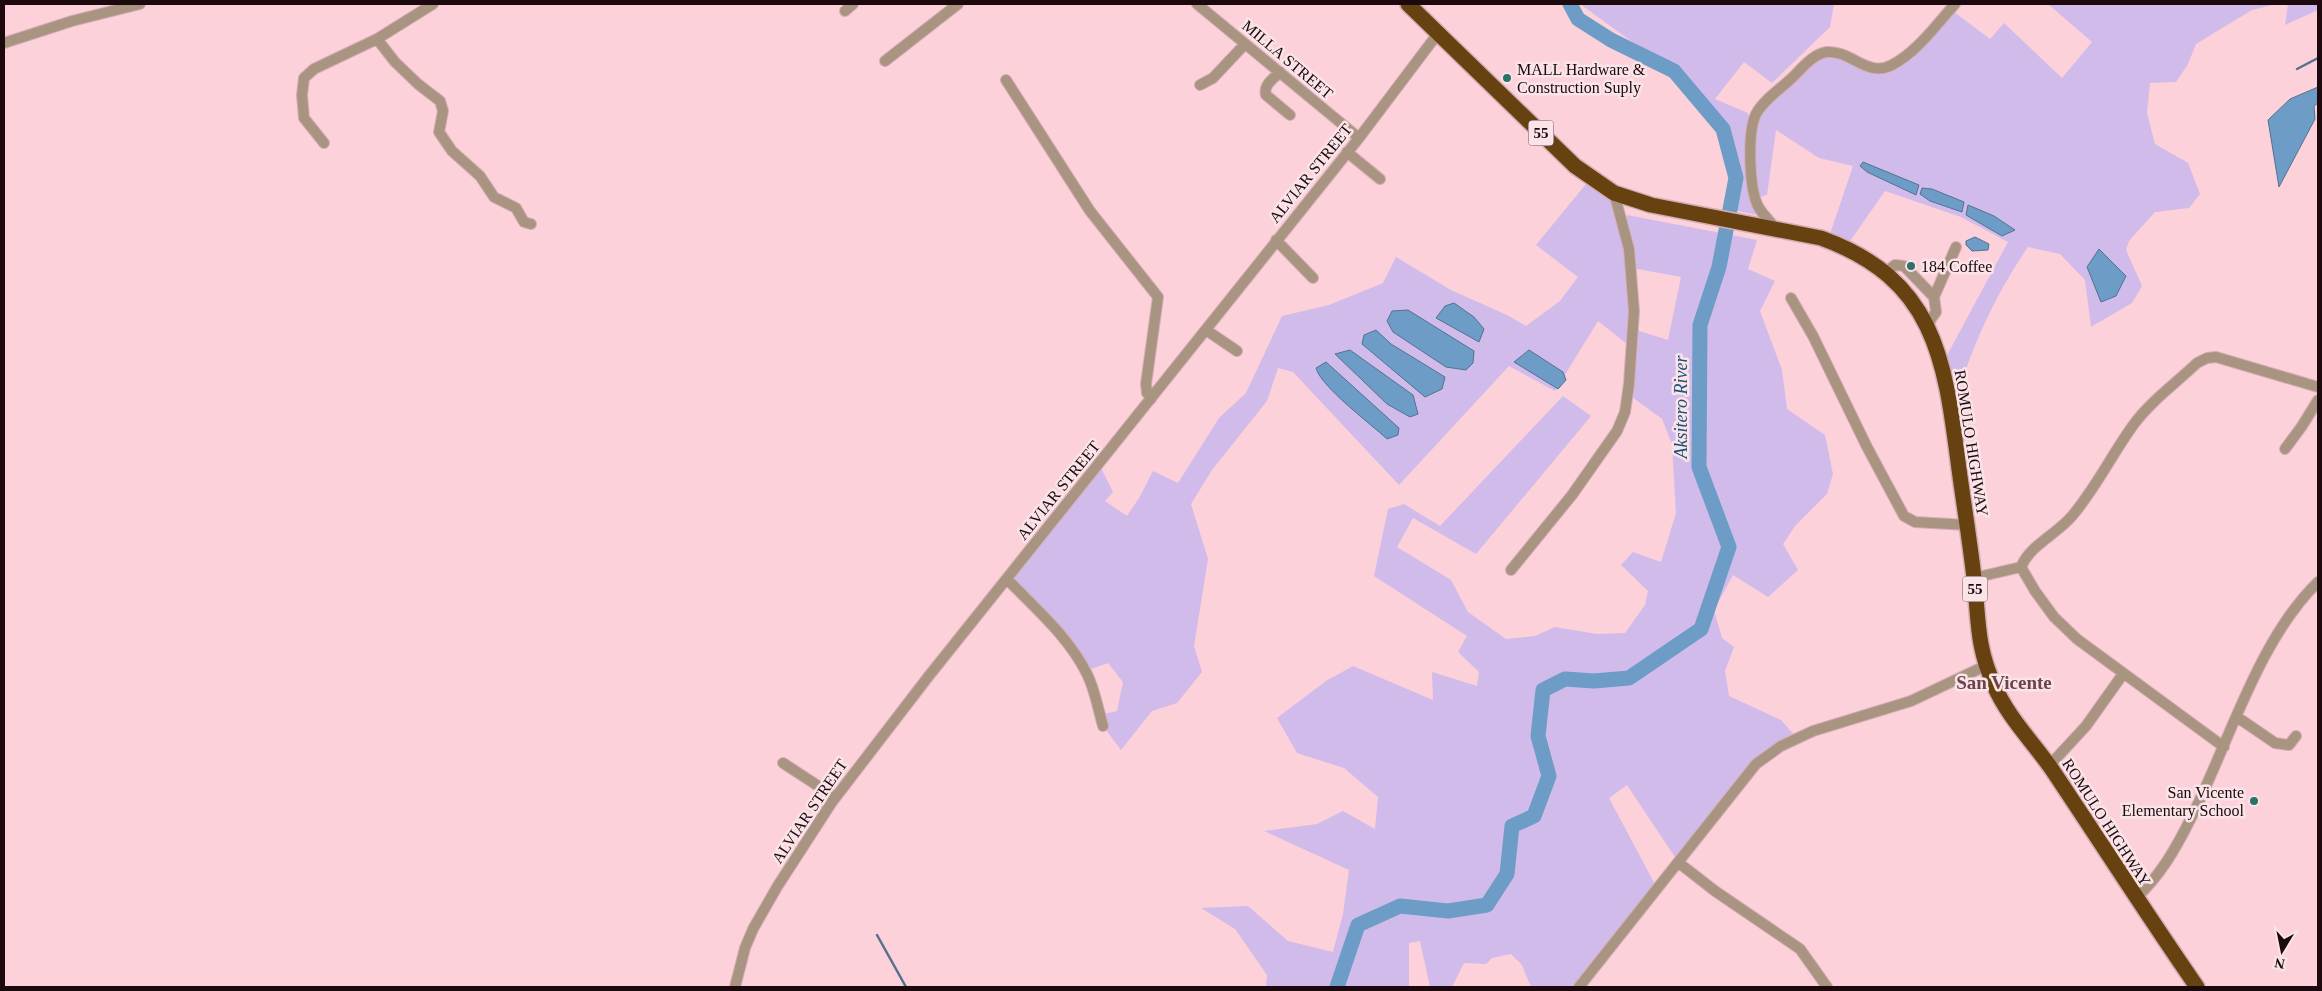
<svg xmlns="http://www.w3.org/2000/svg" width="2322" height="991" font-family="'Times New Roman',serif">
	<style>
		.green { fill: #d1bbeb; fill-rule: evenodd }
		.water { fill: #6d9dc7; stroke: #547190 }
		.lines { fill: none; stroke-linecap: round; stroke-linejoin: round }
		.stream { stroke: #547190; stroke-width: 2.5 }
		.river { stroke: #6d9dc7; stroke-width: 15 }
		.minor-casing { stroke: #d4adb4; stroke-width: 12 }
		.highway-casing { stroke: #d4adb4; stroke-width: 18 }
		.minor { stroke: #a89481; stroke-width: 10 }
		.highway { stroke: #684111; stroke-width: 15 }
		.poi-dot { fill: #2a726a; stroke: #fae4e8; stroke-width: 2 }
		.labels { text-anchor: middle; stroke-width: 5; stroke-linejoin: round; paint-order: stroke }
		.shield { fill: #fae4e8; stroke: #5e4b4f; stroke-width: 1 }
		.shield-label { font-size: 15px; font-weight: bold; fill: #1b090e }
		.street-label { font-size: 16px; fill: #1b090e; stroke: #fae4e8 }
		.poi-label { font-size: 16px; fill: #1b090e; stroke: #fae4e8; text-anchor: start }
		.water-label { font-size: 18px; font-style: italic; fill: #1a5079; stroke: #fae4e8 }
		.quarter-label { font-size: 19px; font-weight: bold; fill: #6d424b; stroke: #fae4e8 }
	</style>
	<rect width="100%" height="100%" fill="#fcd1d9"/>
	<!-- green -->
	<path class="green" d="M1580,4H1834L1830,27L1772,83L1744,62L1715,99L1748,113L1752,130L1756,115L1825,53L1869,68L1893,65L1950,9L1990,39L2004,23L2062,78L2092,42L2048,4H2276L2252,10L2196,44L2188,64L2176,82L2150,83L2147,113L2155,144L2188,163L2200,194L2189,208L2155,212L2129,241L2126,250L2142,286L2132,303L2091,327L2085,280L2060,254L2028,247C1997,292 1974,341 1958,393L1948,388L1945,359L2008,242L1961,217L1885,191L1848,244L1829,237L1853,166L1819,158L1776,130L1767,195L1755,198L1757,215L1733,210L1736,178L1723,129L1678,75Z
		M2288,4H2318V10L2285,25Z
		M1586,184L1617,204L1626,235L1627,215L1757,240L1748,269L1775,281L1760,311L1782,370L1787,409L1825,435L1833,474L1827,494L1795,526L1783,544L1798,570L1768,597L1733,575L1714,610L1722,638L1734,647L1725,671L1729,696L1781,720L1797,738L1756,764L1679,863L1627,785L1609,798L1658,890L1579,987H1531L1522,965L1511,954L1492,958L1486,964L1464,963L1452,987H1430L1420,941L1409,943V987H1266L1267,975L1235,929L1201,908L1248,906L1288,941L1333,952L1343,914L1349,870L1264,831L1317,824L1343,811L1375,829L1378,797L1344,768L1297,753L1277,718L1326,681L1353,666L1433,700L1432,672L1477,686L1479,672L1458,652L1467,636L1374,576L1388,509L1404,504L1440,526L1563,396L1591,416L1476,554L1413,518L1397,547L1451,580L1468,612L1506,639L1535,636L1555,627L1597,634L1625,633L1645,605L1648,591L1621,565L1633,552L1661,562L1676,513L1672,444L1662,419L1628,394L1632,348L1598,321L1555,391L1509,366L1399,485L1293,372L1278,368L1267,401L1212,470L1191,504L1208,559L1194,646L1202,672L1177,703L1152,711L1121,750L1103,726L1100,715L1117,711L1123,682L1108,663L1085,671L1007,579L1099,464L1113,492L1105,501L1127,516L1139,498L1153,471L1178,483L1219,418L1246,393L1282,316L1329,305L1383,283L1396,257L1451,290L1507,315L1526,326L1560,301L1578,277L1536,245ZM1632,268L1681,277L1668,340L1633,329Z"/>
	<!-- water -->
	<path class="water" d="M2318,87V103L2314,106L2315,119L2279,187L2268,120L2290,99Z
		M1863,162L1919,185L1916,195L1867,172L1860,166Z
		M1922,188L1932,189L1964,202L1962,212L1930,201L1920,194Z
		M1968,205L1994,216L2015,230L2002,236L1966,215Z
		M1975,237L1989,244L1988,250L1972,251L1966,245V241Z
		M2099,249L2126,276L2116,296L2101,302L2087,267Z
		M1454,303L1474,317L1484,329L1479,342L1436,318L1445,306Z
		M1408,310L1474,351L1473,363L1466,370L1446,367L1393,332L1387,321L1392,311Z
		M1376,330L1391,344L1445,377L1442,389L1425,397L1362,344L1364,335Z
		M1350,350L1413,395L1418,414L1410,417L1387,404L1335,354Z
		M1529,350L1563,372L1566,380L1558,389L1514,362Z
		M1326,362L1399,428L1398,435L1387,439C1371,424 1321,387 1316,368Z"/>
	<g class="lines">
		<!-- stream -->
		<path class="stream" d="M2297,69L2318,58
			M877,935L906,987"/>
		<!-- river -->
		<path class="river" d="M1337,987L1358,925L1400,906L1448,911L1487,905L1507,874L1512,826L1534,816L1549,776L1538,736L1543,690L1565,679L1594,681L1629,678L1701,629L1729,547L1699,467L1700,325L1719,267L1736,178L1723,129L1674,71L1611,40L1578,19L1570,4"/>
		<defs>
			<path id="minor" d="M1197,4L1359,138
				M845,11L853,4
				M377,39L395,62L418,84L440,101L443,111L439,132L452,151L480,176L494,197L516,208L524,222L531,224
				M4,43L72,21L140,4
				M885,61L958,4
				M1280,72C1273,79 1263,85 1266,95L1290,115
				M1006,80L1090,211L1158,297L1146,384L1147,393L1151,399
				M1200,85L1213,78L1245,44
				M324,143L304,118L302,95L304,78L314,69L377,39L433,4
				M1347,152L1380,179
				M1776,229C1771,222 1764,216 1759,208C1749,191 1747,133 1756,114C1764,99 1782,88 1794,76C1803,67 1813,54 1827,52C1851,50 1867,78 1892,65C1917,52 1937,24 1955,4
				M1276,240L1313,278
				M1885,273L1895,265L1904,266L1934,297L1936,312L1927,325
				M1934,297L1956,247
				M1791,298L1813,336L1867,447L1904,516L1915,522L1967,525
				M1206,330L1237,351
				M2285,449L2302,426L2318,400
				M1511,570L1572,495L1617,431L1625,412L1629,384L1634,311L1629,249L1614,193
				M1974,578L2021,567
				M1007,579C1035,608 1069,637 1087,674C1095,690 1098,709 1103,726
				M2237,717L2275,743L2289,745L2296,736
				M2224,747L2077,639L2054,617L2035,591L2021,567C2030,545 2057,534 2072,516C2096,488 2112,454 2134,424C2151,401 2176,383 2197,363L2207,358L2216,357L2318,387
				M783,763L835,797
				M2049,766L2086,726L2123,674
				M1679,863L1715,891L1800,949L1827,987
				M2136,898C2161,875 2176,848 2191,818C2229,743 2258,640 2318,582
				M735,987L745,948L753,929L777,887L832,802L928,677L1359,138L1439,32
				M1579,987L1756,764L1781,746L1813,731L1911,701L1985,666"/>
			<path id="highway" d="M1408,4L1575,166L1614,193L1651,205L1821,238C1937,280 1945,362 1959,469C1964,506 1970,542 1974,578C1979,620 1976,645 1994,685C2007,716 2032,741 2051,768C2100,841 2147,915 2197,987"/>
		</defs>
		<!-- minor casing -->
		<use href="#minor" class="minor-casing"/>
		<!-- highway casing -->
		<use href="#highway" class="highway-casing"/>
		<!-- minor -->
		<use href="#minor" class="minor"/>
		<!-- highway -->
		<use href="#highway" class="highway"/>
	</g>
	<!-- markers -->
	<g class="poi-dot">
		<circle cx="1507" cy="78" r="5"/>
		<circle cx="1911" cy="266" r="5"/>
		<circle cx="2254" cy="801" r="5"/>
	</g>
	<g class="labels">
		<!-- shield labels -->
		<g class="shield">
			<rect x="1528.5" y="120.5" width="25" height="25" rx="4"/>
			<rect x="1962.5" y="576.5" width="25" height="25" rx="4"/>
		</g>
		<g class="shield-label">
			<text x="1541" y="138">55</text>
			<text x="1975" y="594">55</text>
		</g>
		<!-- street labels -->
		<g class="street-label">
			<text transform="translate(1288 59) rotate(40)" y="6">MILLA STREET</text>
			<text transform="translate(1310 173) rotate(-51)" y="6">ALVIAR STREET</text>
			<text transform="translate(1972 443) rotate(81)" y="6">ROMULO HIGHWAY</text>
			<text transform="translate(1058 490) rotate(-51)" y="6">ALVIAR STREET</text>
			<text transform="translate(809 811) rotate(-56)" y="6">ALVIAR STREET</text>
			<text transform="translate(2107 822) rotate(57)" y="6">ROMULO HIGHWAY</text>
		</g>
		<!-- poi labels -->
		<g class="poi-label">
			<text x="1517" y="75">MALL Hardware &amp;<tspan x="1517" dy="18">Construction Suply</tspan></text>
			<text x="1921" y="272">184 Coffee</text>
			<text x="2244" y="798" text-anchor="end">San Vicente<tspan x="2244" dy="18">Elementary School</tspan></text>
		</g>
		<!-- water labels -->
		<g class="water-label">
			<text transform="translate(1681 407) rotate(-90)" y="6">Aksitero River</text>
		</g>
		<!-- quarter labels -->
		<g class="quarter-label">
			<text x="2004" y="689">San Vicente</text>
		</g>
	</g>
	<!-- border -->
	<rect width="2322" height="991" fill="none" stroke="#1b090e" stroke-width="10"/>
	<!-- north arrow -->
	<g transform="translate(2282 951) rotate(190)" stroke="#fae4e8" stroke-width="4" paint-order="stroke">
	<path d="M0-4L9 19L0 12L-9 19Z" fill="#1b090e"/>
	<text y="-8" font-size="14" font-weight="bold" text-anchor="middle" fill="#1b090e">N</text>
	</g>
</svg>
